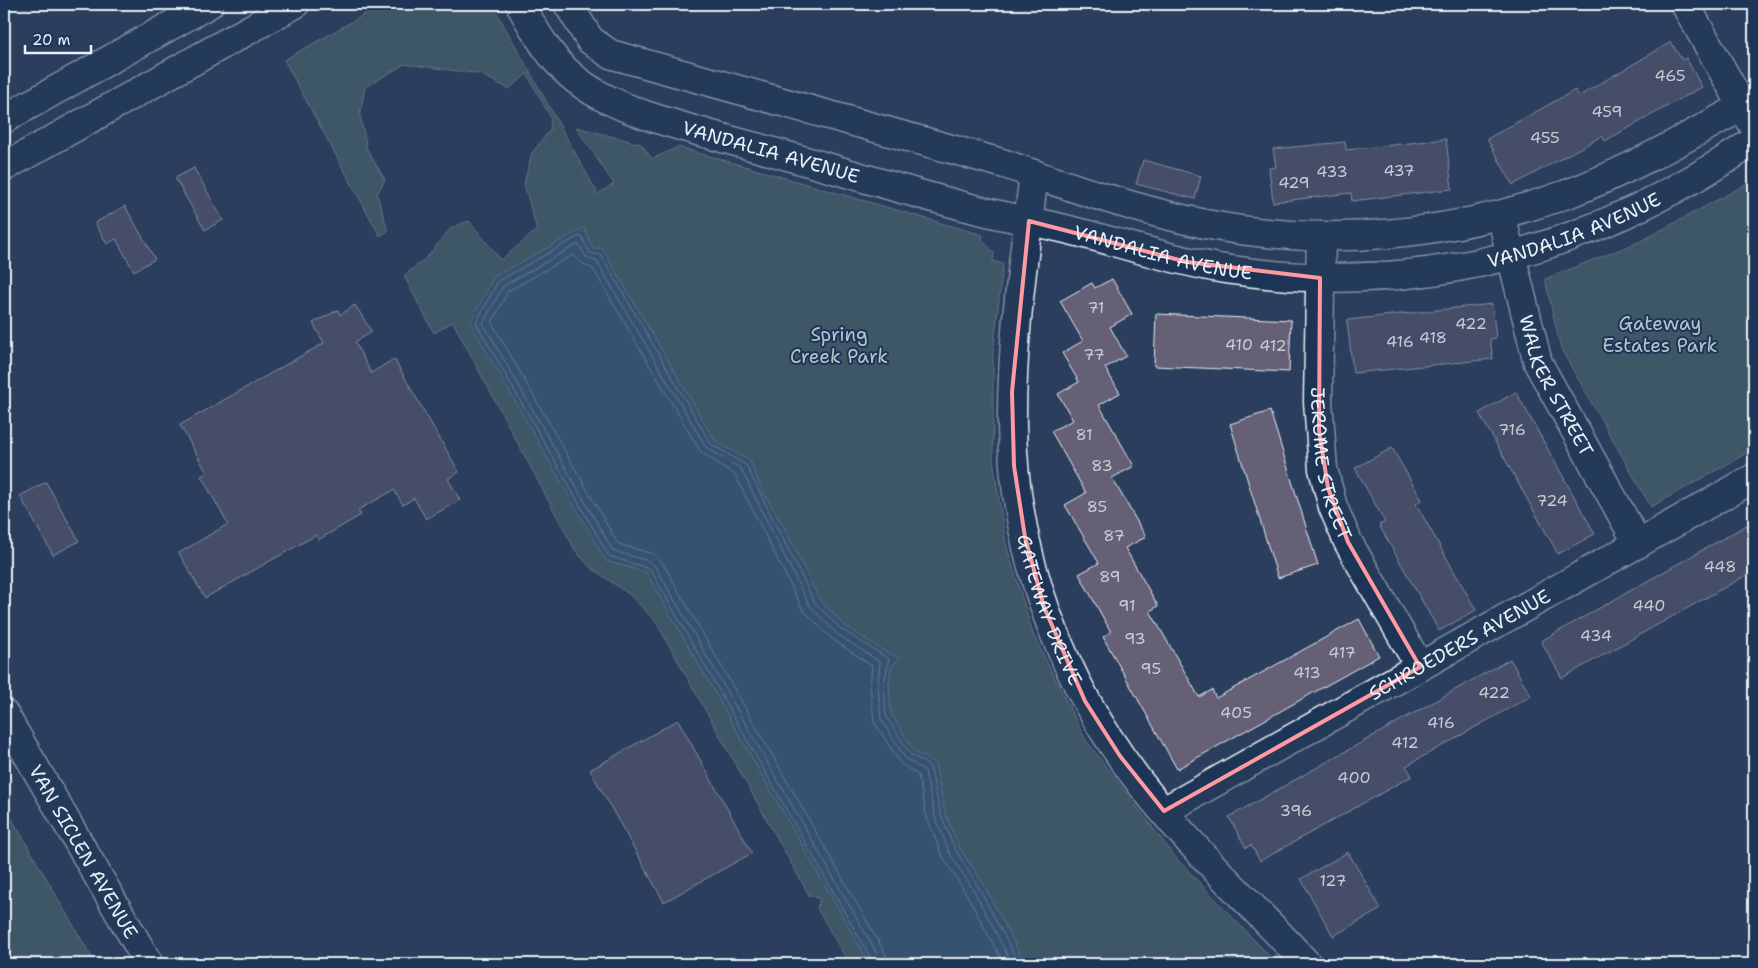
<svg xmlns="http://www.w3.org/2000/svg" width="1758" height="968" font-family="'Shantell Sans',sans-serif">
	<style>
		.green { fill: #577573; stroke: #a0b3b6 }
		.water { fill: #426c89; stroke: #84a1b5 }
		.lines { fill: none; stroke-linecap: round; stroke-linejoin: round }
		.shore { stroke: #a6bccc; stroke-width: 1 }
		.building { fill: #656074; stroke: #e8f1f8 }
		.minor-casing { stroke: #e8f1f8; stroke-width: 31 }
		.major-casing { stroke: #e8f1f8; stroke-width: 31 }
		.minor { stroke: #1d3557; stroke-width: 28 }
		.major { stroke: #1d3557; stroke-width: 28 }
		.marked { fill: none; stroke: #ff9aa2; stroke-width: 4; stroke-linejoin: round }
		.labels { text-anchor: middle; stroke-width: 4; stroke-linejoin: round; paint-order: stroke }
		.number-label { font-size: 16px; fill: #c7cdd7 }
		.street-label { font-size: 19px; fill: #e8f1f8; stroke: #1d3557 }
		.park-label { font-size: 19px; fill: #b5c6c9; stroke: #1d3557 }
	</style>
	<rect width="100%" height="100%" fill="#2b3e5d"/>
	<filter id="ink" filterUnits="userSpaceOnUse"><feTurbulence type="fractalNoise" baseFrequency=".02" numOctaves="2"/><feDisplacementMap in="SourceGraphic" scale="10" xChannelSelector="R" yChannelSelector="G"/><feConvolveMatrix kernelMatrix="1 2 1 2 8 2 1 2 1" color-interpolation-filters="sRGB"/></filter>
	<g filter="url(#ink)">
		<!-- green -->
		<path class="green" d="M383,4H492L598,194L614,184L576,127L641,144L652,159L678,147L983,235L982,240L994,253L993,261L1003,264L993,353V460L1006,544L1033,634L1085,739L1176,858L1277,964H1025L984,885L959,847L945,813L935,763L915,752L891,714L889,684L891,667L899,658L885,652L844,625L819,599L784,527L763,492L750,461L715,441L602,248L593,249L584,228L606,561L646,572L870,964H849L817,908L820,899L809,895L656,622L630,595L590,567L575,550L453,322L434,333L404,276L427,257L451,228L469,221L501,260L537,230L524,184L532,153L550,130L551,118L527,74L509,89L480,74L405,64L365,87L360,115L367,149L385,180L377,194L388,231L380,236L284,60Z
			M1754,180V449L1651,507L1561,349L1545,279L1641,241Z
			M4,805L95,963V964H4Z"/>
		<!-- water -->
		<path class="water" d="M584,228L593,249L602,248L715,441L750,461L763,492L784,527L819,599L844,625L885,652L900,658L891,667L889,684L891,714L915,752L935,763L945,813L959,847L984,885L1025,964H870L646,572L606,561L470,322L494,277Z"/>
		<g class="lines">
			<!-- shore -->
			<path class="shore" d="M874,964L650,569L609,556L476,323L498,281L579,236L582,237L590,253L601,255L711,444L746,465L815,603L841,629L889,659L884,684L886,716L911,755L930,766L941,815L955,849L979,888L1019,964
				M880,964L879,957L655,566L649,561L613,551L483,323L503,286L576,245H579L586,257L597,262L706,447L741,469L809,605L837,634L880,662L878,685L881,719L906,759L925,771L935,816L949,852L974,891L1012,964
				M888,964L885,953L662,562L653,554L618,544L492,323L508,291L573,255L583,264L593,269L700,451L735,475L803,610L831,638L872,666L870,685L874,722L901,764L918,775L927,818L942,855L967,895L1004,964"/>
		</g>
		<!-- building -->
		<path class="building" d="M1671,42L1682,60L1686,58L1702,87L1605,141L1602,136L1513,185L1487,139L1575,90L1579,96Z
			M1446,139L1452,189L1352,201L1351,193L1273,202L1269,168L1276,167L1273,149L1345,142L1346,150Z
			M1143,160L1201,176L1195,199L1136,184Z
			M194,168L223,220L205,230L175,178Z
			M125,206L155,259L134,271L116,239L107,244L95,223Z
			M1112,279L1132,314L1110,327L1126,356L1105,368L1120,393L1099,405L1134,466L1112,478L1146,537L1125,548L1158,606L1150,611L1199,697L1212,690L1216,698L1359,619L1379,656L1177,769L1103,637L1111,632L1079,574L1099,563L1065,505L1086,493L1051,431L1073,420L1058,394L1079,382L1062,353L1083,341L1060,301L1092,283L1095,288Z
			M1492,304L1496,338L1490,339L1493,359L1353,373L1347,320Z
			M355,305L372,332L355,342L371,373L394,359L459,472L448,479L460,500L426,519L414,498L403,505L394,490L358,510L361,515L318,540L316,535L205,598L179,553L228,524L201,476L207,473L180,425L324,343L313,323L338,310L340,315Z
			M1156,314L1291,320L1289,372L1154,366Z
			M1516,392L1595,534L1558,554L1479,413Z
			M1270,411L1318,565L1278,578L1230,424Z
			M1392,448L1422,500L1416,504L1476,610L1439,631L1379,525L1385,522L1355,468Z
			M46,482L79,541L53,555L20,496Z
			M1754,521V571L1562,678L1541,641Z
			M1510,659L1531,696L1406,766L1412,776L1260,861L1251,845L1246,848L1229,817Z
			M678,720L752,853L664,902L590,770Z
			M1348,852L1381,909L1333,936L1301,879Z"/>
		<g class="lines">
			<defs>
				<g id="minor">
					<path id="s1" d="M520,4C555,69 575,89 645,115C693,131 742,143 791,157C856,175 921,196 987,212C1011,218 1036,222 1061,228C1116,241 1169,260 1225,269C1421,299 1591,251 1754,141"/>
					<path d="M568,4L590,40L610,54L1005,164C1070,187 1137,210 1205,224C1327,248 1451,236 1567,194C1632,170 1694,133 1754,100"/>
					<path d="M1685,4L1752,123"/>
					<path id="s2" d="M1034,174C1024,257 1011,342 1012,426C1014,557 1062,682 1141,784C1191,849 1252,904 1307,964"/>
					<path id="s3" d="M1501,215L1538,363L1638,544"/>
					<path id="s4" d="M1321,237L1318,401L1323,469L1333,507L1348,542L1420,667"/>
					<path id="s5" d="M4,714L149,964"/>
					<path id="s6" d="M1164,811L1754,478"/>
				</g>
				<path id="major" d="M4,119L209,4
					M4,167L295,4"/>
			</defs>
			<!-- minor casing -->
			<use href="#minor" class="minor-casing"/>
			<!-- major casing -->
			<use href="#major" class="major-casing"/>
			<!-- minor -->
			<use href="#minor" class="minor"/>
			<!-- major -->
			<use href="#major" class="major"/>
		</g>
	</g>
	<!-- marked area -->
	<path d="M0 0H1758V968H0ZM1029,221L1187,262L1320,278L1319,430L1328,488L1348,542L1420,667L1164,811L1120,756L1085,701L1044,607L1025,537L1014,466L1012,392Z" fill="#2b3e5d" fill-opacity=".55" fill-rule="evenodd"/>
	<path class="marked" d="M1029,221L1187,262L1320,278L1319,430L1328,488L1348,542L1420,667L1164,811L1120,756L1085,701L1044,607L1025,537L1014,466L1012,392Z"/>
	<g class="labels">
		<!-- number labels -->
		<g class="number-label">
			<text x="1670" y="81">465</text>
			<text x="1607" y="117">459</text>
			<text x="1545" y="143">455</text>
			<text x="1399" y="176">437</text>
			<text x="1332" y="177">433</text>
			<text x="1294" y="188">429</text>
			<text x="1096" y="313">71</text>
			<text x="1471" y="329">422</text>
			<text x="1433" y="343">418</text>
			<text x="1400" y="347">416</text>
			<text x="1239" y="350">410</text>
			<text x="1273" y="351">412</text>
			<text x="1094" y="360">77</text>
			<text x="1512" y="435">716</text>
			<text x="1084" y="440">81</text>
			<text x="1102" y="471">83</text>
			<text x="1552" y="506">724</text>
			<text x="1097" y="512">85</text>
			<text x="1114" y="541">87</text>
			<text x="1720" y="572">448</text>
			<text x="1110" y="582">89</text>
			<text x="1127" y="611">91</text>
			<text x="1649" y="611">440</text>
			<text x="1596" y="641">434</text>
			<text x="1135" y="644">93</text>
			<text x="1342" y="658">417</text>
			<text x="1151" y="674">95</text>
			<text x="1307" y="678">413</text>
			<text x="1494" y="698">422</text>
			<text x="1236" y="718">405</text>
			<text x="1441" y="728">416</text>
			<text x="1405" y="748">412</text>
			<text x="1354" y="783">400</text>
			<text x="1296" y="816">396</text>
			<text x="1333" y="886">127</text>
		</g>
		<!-- street labels -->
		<g class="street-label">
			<text dy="7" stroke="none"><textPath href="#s1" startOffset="304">VANDALIA AVENUE</textPath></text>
			<text dy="7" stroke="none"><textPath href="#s1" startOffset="1129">VANDALIA AVENUE</textPath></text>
			<text dy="7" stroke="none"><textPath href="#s1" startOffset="709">VANDALIA AVENUE</textPath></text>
			<text dy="7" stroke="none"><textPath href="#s3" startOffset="180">WALKER STREET</textPath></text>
			<text dy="7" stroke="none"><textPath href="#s4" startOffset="228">JEROME STREET</textPath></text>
			<text dy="7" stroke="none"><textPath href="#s2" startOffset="442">GATEWAY DRIVE</textPath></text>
			<text dy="7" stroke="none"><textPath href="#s6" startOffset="339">SCHROEDERS AVENUE</textPath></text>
			<text dy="7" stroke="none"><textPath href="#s5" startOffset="159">VAN SICLEN AVENUE</textPath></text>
		</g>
		<!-- park labels -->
		<g class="park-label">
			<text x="1660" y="330">Gateway<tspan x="1660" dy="22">Estates Park</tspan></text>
			<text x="839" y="341">Spring<tspan x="839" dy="22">Creek Park</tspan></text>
		</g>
	</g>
	<!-- margin -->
	<rect width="1758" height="968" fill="none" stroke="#1d3557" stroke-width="20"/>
	<rect x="10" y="10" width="1738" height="948" fill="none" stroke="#e8f1f8" stroke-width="2" filter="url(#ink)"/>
	<!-- scale -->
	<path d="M25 45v8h66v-8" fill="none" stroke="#e8f1f8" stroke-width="2.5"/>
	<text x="32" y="45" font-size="15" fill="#e8f1f8" stroke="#1d3557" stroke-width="4" paint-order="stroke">20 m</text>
</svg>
